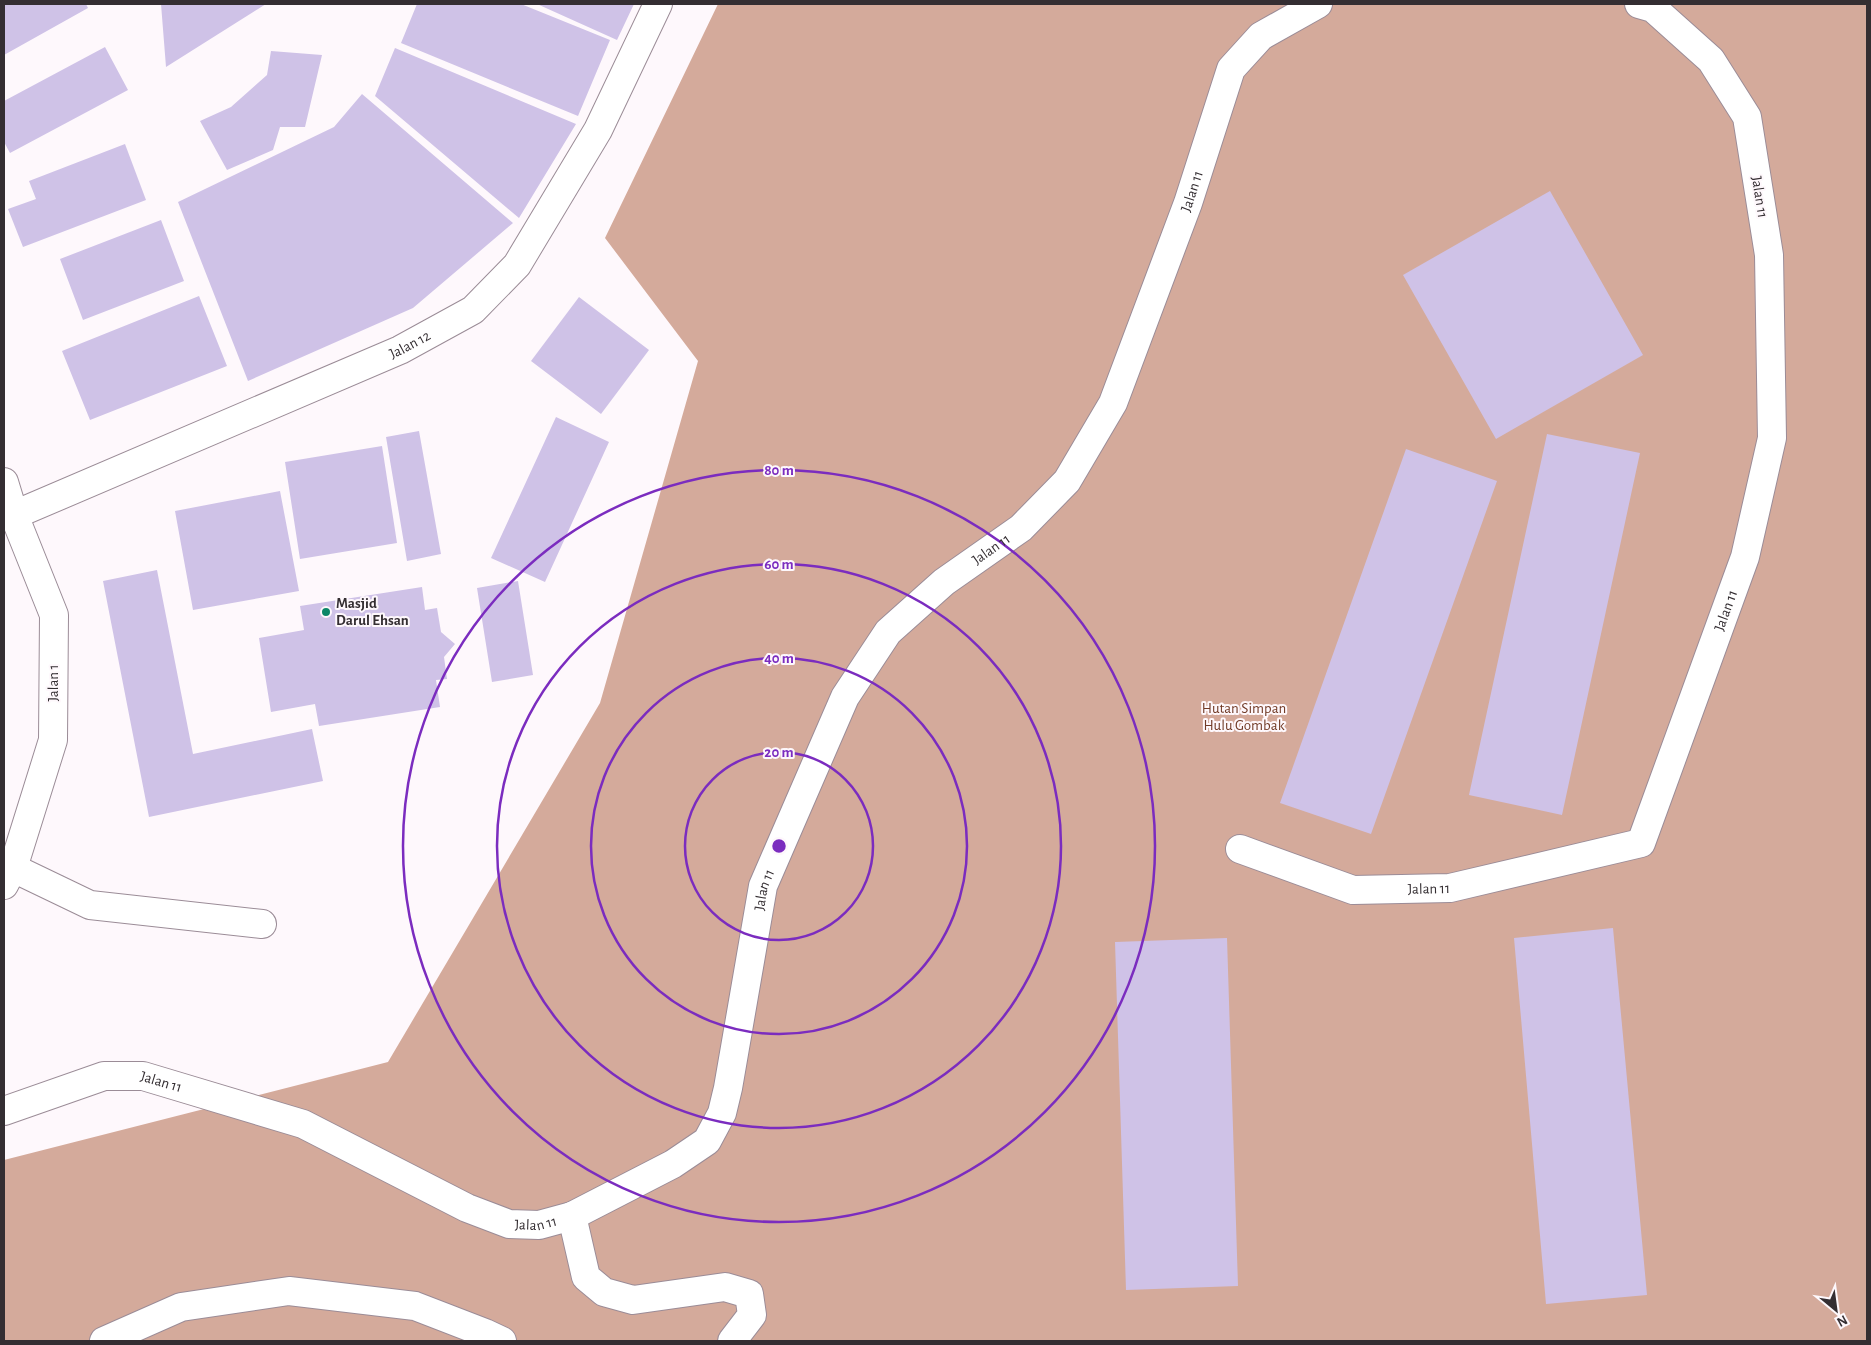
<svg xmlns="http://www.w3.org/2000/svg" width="1871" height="1345" font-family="'Alegreya Sans',sans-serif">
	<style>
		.forest { fill: #d4aa9b }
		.building { fill: #cfc2e7 }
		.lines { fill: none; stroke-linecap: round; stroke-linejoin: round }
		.minor-casing { stroke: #9b8c97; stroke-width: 30 }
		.minor { stroke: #fff; stroke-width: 28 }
		.ring { fill: none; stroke: #7b2cbf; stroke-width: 2.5 }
		.poi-dot { fill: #0c8768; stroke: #fef8fc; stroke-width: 2 }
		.labels { text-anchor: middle; stroke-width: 4; stroke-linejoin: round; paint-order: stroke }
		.street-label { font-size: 15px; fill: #342e32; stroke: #fef8fc }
		.poi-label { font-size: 15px; font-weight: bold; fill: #342e32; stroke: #fef8fc; text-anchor: start }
		.park-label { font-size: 15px; fill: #713a26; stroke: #fef8fc }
		.centre { fill: #7b2cbf; stroke: #fef8fc; stroke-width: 2.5 }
		.ring-label { font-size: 15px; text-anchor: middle; font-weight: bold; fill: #7b2cbf; stroke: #fef8fc; stroke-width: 4; stroke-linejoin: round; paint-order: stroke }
	</style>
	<rect width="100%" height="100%" fill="#fef8fc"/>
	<!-- forest -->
	<path class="forest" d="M718,4H1867V1341H4V1160L388,1062L600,703L698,361L605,238Z"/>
	<!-- building -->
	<path class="building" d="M4,4H86L88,8L4,55Z
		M161,4H266L166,67Z
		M417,4H521L610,40L578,116L401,43Z
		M537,4H634L617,40Z
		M105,47L128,90L10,153L4,142V101Z
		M395,48L576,124L519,218L375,96Z
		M271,51L322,55L305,127H280L273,150L227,170L200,121L231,107L267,75Z
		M362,94L513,223L413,308L248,381L178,202L334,127Z
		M125,144L146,200L23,247L8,209L36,199L29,181Z
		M1550,191L1643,355L1496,439L1403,275Z
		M161,220L184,281L83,320L60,259Z
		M199,296L227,366L90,420L62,351Z
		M579,297L649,350L601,414L531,361Z
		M556,417L609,442L545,582L491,558Z
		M419,431L441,554L407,561L386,437Z
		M1547,434L1640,453L1562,815L1469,795Z
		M382,446L397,543L300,559L285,462Z
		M1406,449L1497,481L1371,834L1280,803Z
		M280,491L299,591L193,610L175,511Z
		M157,570L193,754L312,729L323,781L149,817L103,581Z
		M518,581L533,675L492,682L477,588Z
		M422,587L425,610L437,608L441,632L455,644L444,657L447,679L436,680L440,707L319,726L315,704L271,712L259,638L304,630L300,606Z
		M1613,928L1647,1295L1546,1304L1514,938Z
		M1227,938L1238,1286L1126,1290L1115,942Z"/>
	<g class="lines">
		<defs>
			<g id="minor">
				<path d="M4,482L14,515L54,615L53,740L13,868L4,885"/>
				<path id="s1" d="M14,515L400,350L473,310L517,265L598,130L658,4"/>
				<path id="s2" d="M1240,849L1353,890L1450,888L1641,843L1745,557L1772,438L1769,255L1747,117L1711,60L1653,8L1639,4"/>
				<path d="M13,868L90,905L262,924"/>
				<path id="s3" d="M4,1111L104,1076H143L303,1124L467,1208L509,1224L539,1225L572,1216L673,1164L707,1141L722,1113L728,1088L763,886L845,697L888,632L944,582L1021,528L1067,481L1113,403L1188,203L1231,69L1261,36L1318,4"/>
				<path d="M572,1216L586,1277L604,1292L633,1300L725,1287L749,1294L752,1315L732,1341"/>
				<path d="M104,1341L181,1307L289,1291L415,1306L485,1333L502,1341"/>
			</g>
		</defs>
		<!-- minor casing -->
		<use href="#minor" class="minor-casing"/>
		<!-- minor -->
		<use href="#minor" class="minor"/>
	</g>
	<!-- distance rings -->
	<g class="ring">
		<circle cx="779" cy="846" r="94"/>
		<circle cx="779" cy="846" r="188"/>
		<circle cx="779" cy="846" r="282"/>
		<circle cx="779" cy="846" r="376"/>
	</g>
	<!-- markers -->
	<circle class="poi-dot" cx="326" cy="612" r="5"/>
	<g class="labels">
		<!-- street labels -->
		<g class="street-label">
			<text dy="5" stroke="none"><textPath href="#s3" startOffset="1858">Jalan 11</textPath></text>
			<text transform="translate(1760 197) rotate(81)" y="5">Jalan 11</text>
			<text dy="5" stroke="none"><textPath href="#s1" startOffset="431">Jalan 12</textPath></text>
			<text dy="5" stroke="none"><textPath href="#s3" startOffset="1439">Jalan 11</textPath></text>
			<text dy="5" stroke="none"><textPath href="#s2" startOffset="661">Jalan 11</textPath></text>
			<text transform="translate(53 683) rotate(-90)" y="5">Jalan 1</text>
			<text dy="5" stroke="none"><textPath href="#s2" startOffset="196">Jalan 11</textPath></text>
			<text dy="5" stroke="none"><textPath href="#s3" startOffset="1019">Jalan 11</textPath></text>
			<text dy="5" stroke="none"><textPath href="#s3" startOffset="164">Jalan 11</textPath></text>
			<text dy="5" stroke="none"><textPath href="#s3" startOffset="568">Jalan 11</textPath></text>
		</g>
		<!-- poi labels -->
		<g class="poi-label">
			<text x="336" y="608">Masjid<tspan x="336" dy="17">Darul Ehsan</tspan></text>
		</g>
		<!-- park labels -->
		<g class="park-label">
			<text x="1244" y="713">Hutan Simpan<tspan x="1244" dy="17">Hulu Gombak</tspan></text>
		</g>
	</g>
	<circle cx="779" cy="846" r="8" class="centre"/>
	<g class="ring-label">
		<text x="779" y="475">80 m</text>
		<text x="779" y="569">60 m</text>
		<text x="779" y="663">40 m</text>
		<text x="779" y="757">20 m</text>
	</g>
	<!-- border -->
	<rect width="1871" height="1345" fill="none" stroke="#342e32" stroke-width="10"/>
	<!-- north arrow -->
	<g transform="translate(1836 1310) rotate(151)" stroke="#fef8fc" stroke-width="4" paint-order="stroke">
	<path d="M0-4L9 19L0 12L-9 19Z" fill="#342e32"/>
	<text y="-8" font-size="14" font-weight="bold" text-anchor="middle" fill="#342e32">N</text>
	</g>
</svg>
